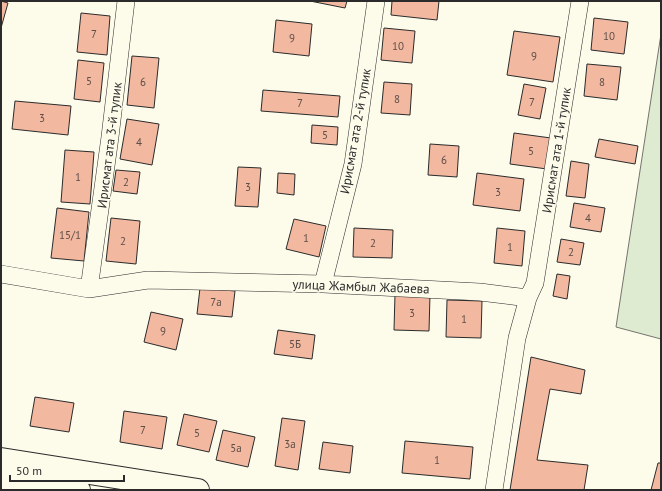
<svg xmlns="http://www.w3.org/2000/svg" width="662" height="491" font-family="'PT Sans',sans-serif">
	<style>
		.green { fill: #deebd1; stroke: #74746e }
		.building { fill: #f2b8a0; stroke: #2b2b2b }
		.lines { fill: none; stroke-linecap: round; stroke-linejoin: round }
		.minor-casing { stroke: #2b2b2b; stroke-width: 18 }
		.highway-casing { stroke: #2b2b2b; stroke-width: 24 }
		.minor { stroke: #fdfbea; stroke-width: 17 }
		.highway { stroke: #fdfbea; stroke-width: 22 }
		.labels { text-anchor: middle; stroke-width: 3; stroke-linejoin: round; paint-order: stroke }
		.number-label { font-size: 11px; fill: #5d4e48 }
		.street-label { font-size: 13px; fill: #2b2b2b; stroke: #fdfbea }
	</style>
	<rect width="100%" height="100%" fill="#fdfbea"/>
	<!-- green -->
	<path class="green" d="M661,34V339L616,327Z"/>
	<!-- building -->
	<path class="building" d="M1,1L8,3L1,28Z
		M310,1H347L345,8Z
		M392,1H439L437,20L391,15Z
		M81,13L110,16L107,55L77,52Z
		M594,18L628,22L624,54L591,50Z
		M276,20L312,24L309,56L273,52Z
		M384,28L415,31L412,63L381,60Z
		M514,31L560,37L553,82L507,75Z
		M132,56L159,58L154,108L127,105Z
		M78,60L104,63L100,102L74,99Z
		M587,64L621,67L617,100L584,96Z
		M384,82L412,84L410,115L381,113Z
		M524,84L546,88L540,119L518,115Z
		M263,90L340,96L338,117L261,111Z
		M15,101L71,106L68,135L12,129Z
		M127,119L159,124L152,165L120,159Z
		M312,125L338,127L337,145L311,143Z
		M514,133L551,138L547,169L510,164Z
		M599,139L638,146L635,164L595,157Z
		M430,144L459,146L457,177L428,175Z
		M65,150L94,152L90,204L61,202Z
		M571,161L589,164L585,198L566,196Z
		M238,167L261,168L258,207L235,206Z
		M116,170L140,172L137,194L113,191Z
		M278,173L295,174L294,195L277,193Z
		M477,173L524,179L520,211L473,205Z
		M574,203L605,208L601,232L570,227Z
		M57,208L89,212L84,261L51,258Z
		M111,218L140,221L136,264L106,261Z
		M294,219L326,226L319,257L286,249Z
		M354,228L393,230L392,258L353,257Z
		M497,228L525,231L522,266L494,263Z
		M561,239L584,243L580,265L557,262Z
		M557,274L570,276L567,299L553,296Z
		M200,288L235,291L232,317L197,314Z
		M395,294L430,295L429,331L394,330Z
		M447,300L482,301L481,338L446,337Z
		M151,312L183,319L176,350L144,342Z
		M278,330L315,335L312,359L274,354Z
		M531,357L585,370L581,394L550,389L537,460L588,465L584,490H510Z
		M35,397L74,403L69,432L30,426Z
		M124,411L167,417L162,449L120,442Z
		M184,414L217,421L209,452L177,445Z
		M282,418L305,421L298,470L275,466Z
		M223,430L255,437L248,467L216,460Z
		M405,441L473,447L470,479L402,473Z
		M323,442L353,446L350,473L319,469Z
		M658,463H661V490H651Z"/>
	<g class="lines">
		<defs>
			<path id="minor" d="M1,274L89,289L148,280L323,284L480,292L528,298L517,338L494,490
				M323,284L353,164L376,1
				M89,289L110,137L126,1
				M528,298L535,283L580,1"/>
			<path id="highway" d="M1,459L198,490
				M1,478L79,490"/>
		</defs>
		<!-- minor casing -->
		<use href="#minor" class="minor-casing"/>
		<!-- highway casing -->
		<use href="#highway" class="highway-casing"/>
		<!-- minor -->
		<use href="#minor" class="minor"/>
		<!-- highway -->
		<use href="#highway" class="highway"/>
	</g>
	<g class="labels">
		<!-- number labels -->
		<g class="number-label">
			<text x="94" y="38">7</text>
			<text x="609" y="40">10</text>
			<text x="292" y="42">9</text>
			<text x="398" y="50">10</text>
			<text x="534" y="60">9</text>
			<text x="89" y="85">5</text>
			<text x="143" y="86">6</text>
			<text x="602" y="86">8</text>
			<text x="397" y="103">8</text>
			<text x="532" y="106">7</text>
			<text x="300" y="107">7</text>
			<text x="42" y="122">3</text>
			<text x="325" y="139">5</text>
			<text x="139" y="146">4</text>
			<text x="531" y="155">5</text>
			<text x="444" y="164">6</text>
			<text x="78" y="181">1</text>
			<text x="126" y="186">2</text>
			<text x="248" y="191">3</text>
			<text x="498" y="196">3</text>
			<text x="588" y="222">4</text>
			<text x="70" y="239">15/1</text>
			<text x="306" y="242">1</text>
			<text x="123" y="245">2</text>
			<text x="373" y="247">2</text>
			<text x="510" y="251">1</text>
			<text x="571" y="256">2</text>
			<text x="216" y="306">7а</text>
			<text x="412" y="317">3</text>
			<text x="464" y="323">1</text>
			<text x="163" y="335">9</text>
			<text x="295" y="348">5Б</text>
			<text x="143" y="434">7</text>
			<text x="197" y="437">5</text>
			<text x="290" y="448">3а</text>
			<text x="236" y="452">5а</text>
			<text x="437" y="464">1</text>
		</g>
		<!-- street labels -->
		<g class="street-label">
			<text transform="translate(355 131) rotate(-80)" y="5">Ирисмат ата 2-й тупик</text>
			<text transform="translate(109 145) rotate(-83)" y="5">Ирисмат ата 3-й тупик</text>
			<text transform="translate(556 150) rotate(-81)" y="5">Ирисмат ата 1-й тупик</text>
			<text transform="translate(361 286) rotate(2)" y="5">улица Жамбыл Жабаева</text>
		</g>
	</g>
	<!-- border -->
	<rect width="662" height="491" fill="none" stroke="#2b2b2b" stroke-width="4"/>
	<!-- scale -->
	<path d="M10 475v6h114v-6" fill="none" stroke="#2b2b2b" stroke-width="2"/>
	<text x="16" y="475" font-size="12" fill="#2b2b2b" stroke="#fdfbea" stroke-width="3" paint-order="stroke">50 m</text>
</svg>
